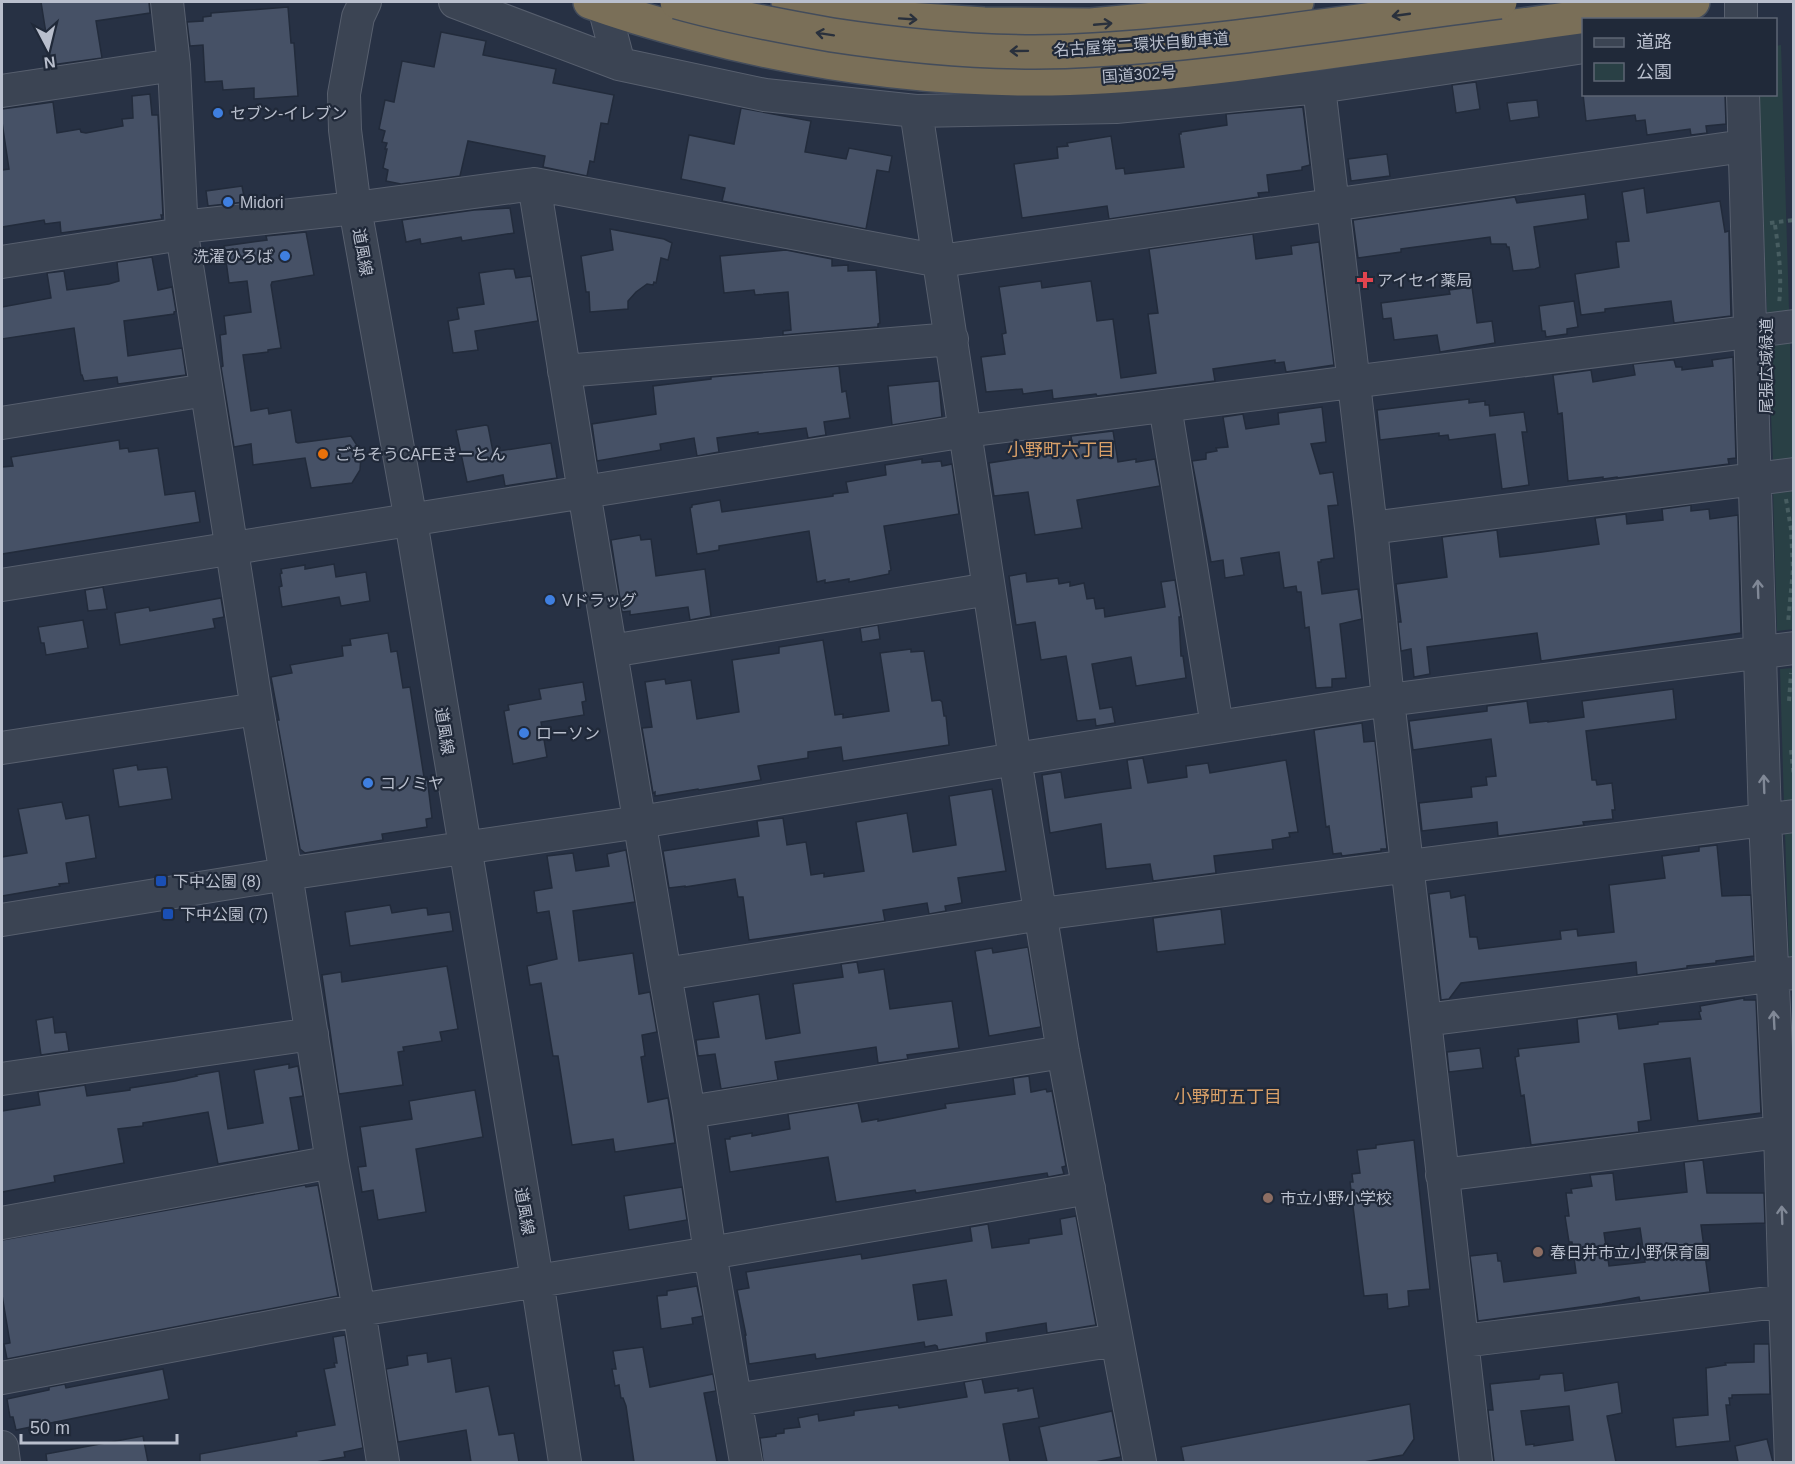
<svg xmlns="http://www.w3.org/2000/svg" width="1795" height="1464" font-family="Helvetica,'Noto Sans JP',sans-serif">
	<style>
		.green { fill: #294045 }
		.building { fill: #465166; stroke: #222b3b; stroke-width: 1.5; fill-rule: evenodd }
		.lines { fill: none; stroke-linecap: round; stroke-linejoin: round }
		.minor-casing { stroke: #575f6e; stroke-width: 34 }
		.highway-casing { stroke: #434c5b; stroke-width: 36 }
		.path { stroke: #475d61; stroke-width: 4; stroke-dasharray: 4.5 4.5; stroke-linecap: butt }
		.minor { stroke: #3b4453; stroke-width: 32 }
		.highway { stroke: #7a6f58; stroke-width: 33 }
		.highway-bridge-casing { stroke: #434c5b; stroke-width: 36; stroke-linecap: butt }
		.highway-bridge { stroke: #7a6f58; stroke-width: 33 }
		.oneway { stroke: #29303c }
		.oneway2 { stroke: #808896 }
		.shop-dot { fill: #3f7fe0; stroke: #202939; stroke-width: 2 }
		.health-dot { fill: #e0444e; stroke: #202939; stroke-width: 2 }
		.food-dot { fill: #e8710a; stroke: #202939; stroke-width: 2 }
		.transit-dot { fill: #1a4fb4; stroke: #202939; stroke-width: 2 }
		.education-dot { fill: #8d6e63; stroke: #202939; stroke-width: 2 }
		.labels { text-anchor: middle; stroke-width: 4.5; stroke-linejoin: round; paint-order: stroke }
		.street-label { font-size: 16px; fill: #b9bfcd; stroke: #202939 }
		.poi-label { font-size: 16px; fill: #b9bfcd; stroke: #202939; text-anchor: start }
		.neighbourhood-label { font-size: 18px; fill: #d9a068; stroke: #202939 }
	</style>
	<rect width="100%" height="100%" fill="#273144"/>
	<!-- green -->
	<path class="green" d="M1781,45L1789,310L1767,313L1758,95L1776,94V46Z
		M1790,339L1793,459L1773,462L1768,341Z
		M1793,488V629L1777,631L1773,490Z
		M1793,668V804L1784,805L1780,669Z
		M1785,832H1793L1794,958H1789Z"/>
	<!-- building -->
	<path class="building" d="M41,2H149L150,13L96,21L102,58L51,65Z
		M288,7L291,43H294L298,96L254,99V88L223,90L222,81L205,82L203,45L190,46L187,22L203,21V17L211,16V13Z
		M441,32L486,41L483,55L556,69L553,83L614,95L608,124L601,123L594,162L590,161L587,176L543,167L545,156L468,141L460,176L401,184L386,181L388,170L383,168L387,149H385L387,143L382,142L385,131L379,129L385,100L394,102L402,61L434,67Z
		M1476,82L1480,109L1456,113L1452,85Z
		M150,94L152,115H158L163,215H161L162,219L61,233L60,222L45,224L44,220L2,227V170L9,169L2,122V109L53,102L57,133L80,129L81,132L86,133L123,126L122,119L133,118L132,96Z
		M1583,94H1725L1726,124L1706,126L1707,133L1691,135L1690,129L1647,135L1645,120L1636,121L1635,115L1586,121Z
		M1537,100L1539,117L1510,121L1507,103Z
		M1302,107L1303,108L1310,165L1302,167V170L1267,175L1269,192L1258,193L1259,197L1109,219L1107,206L1022,218L1014,164L1058,158L1057,147L1068,146L1067,143L1111,136L1116,169L1124,168L1125,174L1184,167L1179,134H1181V132L1227,125L1226,114Z
		M741,108L811,121L805,152L846,159L849,148L892,156L889,172L877,170L866,229L722,201L725,188L681,179L689,135L734,144Z
		M1387,154L1390,176L1351,181L1348,159Z
		M242,186L245,202L208,206L206,191Z
		M1644,188L1647,213L1720,201L1725,232L1729,231V236L1731,316L1674,323L1671,301L1605,309V312L1581,315L1575,274L1619,267L1616,242L1629,241L1622,192Z
		M1585,194L1588,219L1534,227L1540,267L1535,269L1513,271L1509,247H1507L1506,244H1491L1490,237L1401,249V252L1358,258L1353,220L1515,197L1517,203Z
		M510,208L514,233L462,241L461,237L421,244L420,239L406,242L402,220L474,210Z
		M610,229L664,239L672,243L668,260L661,258L656,283L654,282L653,285L647,284L636,292L628,301V309L590,312L589,292H586L581,256L613,250Z
		M306,232L314,275L272,282L271,285L281,348L268,350V352L243,355L251,411L268,408L269,414L291,410L296,442L298,443L351,436L358,447L361,456L360,470L352,483L311,488L305,458L253,465L251,444L234,447L221,367L223,366L220,335L226,334L224,316L251,312L247,281L229,283L224,246L267,240L266,236Z
		M1253,234L1256,259L1292,254L1291,246L1319,242L1334,365L1286,372L1284,362L1275,363V360L1213,369L1215,381L1097,396L1096,394L1053,399L1052,390L1023,394L1022,389L986,392L981,357L1005,354L1002,334L1006,333L999,287L1041,281L1042,288L1091,281L1097,321L1113,319L1121,378L1156,373L1148,314L1158,313L1149,249Z
		M786,250L832,259V266L848,265V271L876,270L880,323L878,324V327L783,335V331L791,330L788,292L755,295L754,290L724,293L720,256Z
		M152,257L158,290L172,287L176,311L174,312V314L124,321L128,356L182,348L186,375L118,384L117,377L84,381L82,375H81L74,328L2,339V307L51,298L47,273L64,271L67,290L109,284L119,281L117,262Z
		M507,269H514L516,278L531,276L538,321L475,331L478,350L453,353L448,321L459,319L457,308L484,304L479,273Z
		M1472,287L1477,323L1492,321L1495,343L1440,352L1437,335L1394,340L1391,318L1383,319L1381,303L1450,294L1449,290Z
		M1574,301L1578,327L1567,329V334L1546,337L1545,331H1542L1539,306Z
		M1733,357L1736,458L1728,459L1729,464L1617,478V477L1603,479V477L1568,481L1562,413L1558,414L1553,375L1591,370L1593,382L1635,375L1633,364L1671,360H1674L1676,367H1682V370L1713,366L1712,360Z
		M839,366L842,392L846,391L850,418L824,422L826,435L808,438L806,428L758,434V432L717,438L719,452L697,456L694,438L660,444L661,450L597,461L592,424L656,414L653,386L711,379V377Z
		M939,381L942,417L892,425L888,386Z
		M1469,399V403L1485,401V405H1489L1490,416L1524,412L1527,432H1522L1529,485L1502,489L1495,434L1449,440L1448,435L1439,436V433L1380,440L1377,410Z
		M1322,407L1326,442L1311,444L1320,474L1333,472L1338,505L1328,506L1334,558L1321,560V562H1318L1322,594L1358,589L1362,619L1340,624L1346,678L1332,679V687L1316,688L1309,627L1305,628L1301,592H1297L1296,586L1284,588L1279,552L1241,558L1244,575L1225,578L1223,560L1211,562L1192,461L1206,459V453L1217,451L1216,448L1228,447L1223,417L1243,414L1246,429L1279,424L1278,413Z
		M486,425L488,426L493,452L551,443L557,478L505,486L503,475L467,482L456,430Z
		M1113,431L1118,462L1136,459V462L1155,459L1160,486L1077,500L1082,528L1035,535L1028,492L994,496L989,463L1073,450L1071,436Z
		M119,440L120,449L128,448L129,452L158,448L165,495L195,491L200,522L2,554V467L13,466L11,457Z
		M922,459V463L941,461L942,466L952,464L959,514L884,526L891,570L889,571V574L849,582V579L825,583V580L817,582L809,531L719,546V550L697,554L690,508L692,507V505L720,500L722,512L833,496V494L848,492L846,482L886,475L885,465Z
		M1691,505V511L1709,509L1710,519L1738,515L1741,633L1541,661L1537,633L1427,647L1430,674L1414,677L1411,649L1401,651L1398,622H1401L1396,584L1447,577L1442,537L1497,530L1500,557L1542,552L1599,544L1595,518L1626,514L1627,524L1663,520L1662,509Z
		M640,535L641,540L651,539L656,576L705,569L711,616L690,620L688,607L630,615V611L622,612L611,540Z
		M334,564L336,577L366,572L370,601L341,606L339,597L282,607L279,587L282,586L280,574L282,573L281,569L305,565V569Z
		M1026,573L1027,582L1058,578L1059,584L1070,582V586L1084,583L1087,599L1094,598L1096,609L1104,608L1105,617L1165,607L1161,582L1175,580L1181,617H1179L1181,656H1183L1186,678L1136,686L1131,657L1092,664L1100,709L1112,707L1115,723L1096,726L1095,719L1077,721L1066,656L1041,660L1035,622L1016,625L1009,576Z
		M103,587L107,609L88,611L85,590Z
		M221,598L224,617L213,619L215,628L120,645L115,613L149,607L150,611Z
		M83,620L88,648L46,655L44,643H41L38,627Z
		M878,625L880,639L862,642L860,628Z
		M388,633L391,652L397,651L403,688L410,687L424,777H427L432,818L426,819L427,827L382,834L383,840L305,853L300,849L277,720H279L271,677L292,673L290,665L343,656L342,646L351,645L350,639Z
		M823,640L835,715L843,714V718L889,711L880,653L911,649V652L924,651L932,701L940,700L942,702L944,716H946L949,745L843,761L841,747L808,752V758L758,766L761,780L699,790L698,789L655,796V792L653,793L642,728L652,727L645,682L665,679L666,684L691,680L697,719L739,712L732,660L779,653V647Z
		M583,682L586,701L582,702L584,715L541,722L547,757L513,764L504,711L509,710L508,705L541,699L539,689Z
		M1673,689L1676,719L1586,731L1592,780H1596L1597,785L1612,783L1615,810H1612L1613,819L1583,822L1584,825L1498,836L1497,822L1422,831L1419,803L1472,797L1471,787L1487,785L1486,777L1496,776L1491,739L1413,750L1409,721L1487,711V706L1527,701L1530,723L1548,721V722L1584,717L1582,701Z
		M1362,723L1364,742L1375,741L1387,849H1381V851L1342,856L1341,853L1333,854L1329,826L1326,827L1314,730Z
		M1143,758L1148,783L1187,777L1186,766L1208,763L1210,773L1286,760L1298,832L1289,833L1290,837L1272,840L1273,849L1214,856L1216,873L1153,881L1150,864L1106,869L1101,824L1050,833L1042,775L1061,772L1065,798L1103,792L1131,788L1127,760Z
		M137,765L138,770L167,767L172,799L119,807L113,769Z
		M992,789L1006,871L958,878L962,903L945,906L946,911L929,914L927,903L883,910L885,921L749,940L743,897H738L735,879L685,887V886L669,888L663,851L759,836L757,821L783,818L787,845L806,842L811,875L824,873V877L864,871L856,822L907,813L913,852L956,845L949,796Z
		M62,802L66,819L89,815L96,858L66,863L69,883L59,884L60,886L2,896V857L27,853L18,809Z
		M1717,845L1722,896L1751,895L1754,956L1716,961V963L1687,966V968L1637,975L1636,962L1461,983L1449,999L1441,1000L1429,894L1450,891L1451,898L1465,895L1470,937H1477L1479,949L1561,939L1560,931L1577,929L1578,936L1614,932L1609,885L1665,878L1662,856L1699,851V847Z
		M626,850L635,902L573,911L579,961L633,953L639,994L650,992L657,1032L642,1035L645,1056L641,1057L648,1102L668,1098L675,1143L615,1152L613,1139L572,1145L558,1056H553L541,983L530,985L527,966L557,959L549,911L537,913L534,891L552,888L547,856L573,853L576,871L609,866L607,854Z
		M390,905L392,913L423,908H427L428,915L450,912L453,931L350,946L345,912Z
		M1221,909L1225,944L1157,952L1153,918Z
		M1028,947L1041,1027L989,1036L975,951L992,948L993,953Z
		M857,962L859,973L884,969L890,1009L952,1001L959,1048L907,1055L908,1059L878,1063L876,1047L775,1062L778,1080L721,1089L715,1054L698,1056L696,1040L719,1037L713,1002L759,994L766,1039L800,1033L793,984L843,977L841,964Z
		M447,966L458,1029L440,1032L442,1041L403,1047L404,1051L398,1052L403,1085L339,1094L322,975L341,972L342,982Z
		M1744,998V1000H1756L1761,1113L1698,1121L1690,1058L1644,1064L1651,1120L1638,1122L1639,1132L1531,1145L1524,1095L1521,1096L1518,1076L1515,1057L1519,1056L1518,1049L1579,1042L1577,1019L1617,1014L1619,1029L1658,1024V1022L1701,1019L1699,1012L1701,1011L1700,1006Z
		M53,1017L55,1033L66,1032L69,1051L41,1055L36,1020Z
		M1480,1048L1483,1068L1449,1072L1447,1052Z
		M289,1064V1068L298,1066L303,1096L290,1098L299,1150L218,1164L208,1112L143,1123V1126L118,1129L124,1163L54,1176L55,1182L2,1192V1111L40,1105L38,1092L85,1085L87,1096L130,1090V1088L175,1081L197,1076L196,1075L219,1071L228,1129L263,1123L254,1070Z
		M1029,1076L1031,1092L1046,1089L1047,1092L1052,1091L1066,1166L1062,1167L1064,1174L1048,1177L1047,1173L916,1193L915,1190L836,1202L828,1157L730,1172L725,1139H730V1137L752,1133V1136L790,1129L788,1114L858,1103L862,1122L878,1119V1121L946,1108L945,1104L1015,1094L1013,1078Z
		M475,1090L483,1137L416,1149L426,1212L378,1220L373,1190L362,1192L358,1167L366,1166L360,1127L412,1119L409,1101Z
		M1414,1140L1430,1289L1408,1291L1409,1306L1388,1309L1387,1294L1364,1296L1350,1182H1353L1352,1174L1360,1173L1357,1150L1376,1148V1145Z
		M1703,1160L1707,1193H1764L1765,1223L1701,1225L1710,1292L1640,1301L1639,1297L1602,1304L1478,1321L1470,1256L1497,1253L1498,1261H1501L1504,1282L1576,1273L1572,1242H1569L1565,1216H1569L1566,1193H1572L1571,1189L1592,1186L1590,1175L1613,1173L1616,1200L1687,1192L1684,1162ZM1640,1228L1645,1262L1609,1266L1604,1233Z
		M305,1185L306,1187L318,1185L338,1296L7,1359L4,1344L10,1343L2,1295V1240Z
		M682,1187L687,1220L629,1230L624,1196Z
		M1076,1216L1096,1325L1047,1333L1046,1323L986,1333L987,1342L938,1350L937,1346L935,1345L925,1347L924,1342L816,1359L815,1354L749,1364L745,1335H746L737,1290L749,1288L746,1272L861,1254L862,1259L972,1241L970,1227L988,1224L992,1248L1029,1243V1239L1062,1234L1060,1219ZM946,1280L952,1315L918,1320L913,1285Z
		M697,1286L703,1316L692,1318L693,1324L661,1329L657,1296L667,1295V1291Z
		M345,1335L363,1448L344,1452L345,1457L316,1462H200V1454L297,1436L296,1432L335,1425L324,1369L335,1367L334,1363H337L333,1337Z
		M1754,1344H1769L1770,1394L1732,1395V1398H1729L1730,1405H1726L1730,1441L1676,1447L1673,1418L1708,1415L1706,1368L1726,1365L1725,1363L1754,1362Z
		M643,1347L650,1387L713,1374L716,1391L704,1393L717,1462H634L626,1406L623,1398H621L619,1385L615,1386L612,1369H616L613,1351Z
		M427,1353L428,1362L451,1358L456,1392L489,1386L499,1435L514,1433L519,1462H471L466,1430L398,1442L386,1369L408,1365L407,1356Z
		M163,1369L169,1399L16,1430L13,1417H10L7,1399L49,1390V1387L65,1384L66,1388Z
		M1563,1373L1565,1391L1618,1382L1622,1413L1607,1416L1616,1462H1494L1488,1410H1493L1490,1384L1539,1379L1540,1375ZM1569,1406L1573,1440L1534,1446V1444L1526,1445L1521,1411Z
		M982,1379L985,1393L1018,1388V1391L1033,1388L1039,1418L1003,1424L1010,1462H763L760,1438L776,1436V1434L784,1433V1429L800,1427L798,1418L818,1414L819,1421L854,1415V1411L898,1405L899,1408L967,1397L964,1382Z
		M1410,1404L1414,1439L1403,1455L1364,1462H1184L1181,1447Z
		M1112,1411L1121,1457L1095,1462H1047L1039,1427Z
		M143,1436L148,1462H47L46,1454Z
		M1767,1439L1773,1462H1738L1735,1446Z"/>
	<g class="lines">
		<defs>
			<path id="minor" d="M167,2L174,65L182,234L257,709L286,874L332,1162L359,1310L383,1462
				M365,2L358,17L344,94L345,130L355,208L411,521L537,1280L565,1462
				M455,2L619,64L765,95L916,111L1116,107L1319,87L1584,47
				M1741,2V20
				M604,7L619,64
				M1319,87L1371,528L1388,700L1476,1462
				M2,91L174,65
				M1743,94L1765,820L1780,1132L1785,1301L1791,1462
				M916,111L1015,759L1063,1052L1140,1462
				M534,184L584,492L665,974L689,1112L710,1253L746,1462
				M182,227L355,208L534,184L940,261L1744,146
				M2,262L182,234
				M564,371L952,339
				M1165,406L1217,726
				M2,423L206,390
				M1371,528L1794,474
				M2,585L966,431L1794,326
				M611,651L989,589
				M2,748L257,709
				M2,920L286,874L640,822L1015,759L1388,700L1794,648
				M665,974L1041,914L1794,816
				M1425,1020L1793,973
				M2,1079L312,1034
				M689,1112L1063,1052
				M1442,1175L1794,1130
				M2,1223L332,1162
				M1463,1341L1794,1300
				M2,1378L359,1310L710,1253L1089,1188
				M735,1400L1117,1340
				M2,1447L4,1462"/>
			<path id="highway" d="M590,2C623,14 658,24 692,33C800,62 913,78 1025,79C1139,80 1252,63 1365,47C1474,32 1583,16 1693,2
				M788,2L891,18L984,24L1091,25L1219,13L1297,2"/>
		</defs>
		<!-- minor casing -->
		<use href="#minor" class="minor-casing"/>
		<!-- highway casing -->
		<use href="#highway" class="highway-casing"/>
		<!-- path -->
		<path class="path" d="M1770,223L1794,220
			M1775,225C1779,252 1782,277 1779,304
			M1786,499L1791,529L1793,569L1788,623
			M1789,701L1791,673
			M1791,750L1794,777"/>
		<!-- minor -->
		<use href="#minor" class="minor"/>
		<!-- highway -->
		<use href="#highway" class="highway"/>
		<defs>
			<path id="highway-bridge" d="M677,2C727,16 780,26 832,35C918,48 1007,56 1094,50C1230,42 1365,19 1500,2"/>
		</defs>
		<!-- highway-bridge casing -->
		<use href="#highway-bridge" class="highway-bridge-casing"/>
		<!-- highway-bridge -->
		<use href="#highway-bridge" class="highway-bridge"/>
	</g>
	<!-- one-way arrows -->
	<defs><path id="oneway-shaft" d="M-6 0H5M1.5-3L5.5 0L1.5 3" fill="none" stroke-width="1.6" stroke-linecap="round" stroke-linejoin="round" transform="scale(1.5)"/></defs>
	<g class="oneway">
		<use href="#oneway-shaft" transform="translate(1401 15) rotate(172)"/>
		<use href="#oneway-shaft" transform="translate(908 19) rotate(4)"/>
		<use href="#oneway-shaft" transform="translate(1103 24) rotate(-5)"/>
		<use href="#oneway-shaft" transform="translate(825 34) rotate(-171)"/>
		<use href="#oneway-shaft" transform="translate(1019 51) rotate(179)"/>
	</g>
	<g class="oneway2">
		<use href="#oneway-shaft" transform="translate(1758 589) rotate(-92)"/>
		<use href="#oneway-shaft" transform="translate(1764 784) rotate(-92)"/>
		<use href="#oneway-shaft" transform="translate(1774 1020) rotate(-93)"/>
		<use href="#oneway-shaft" transform="translate(1782 1215) rotate(-92)"/>
	</g>
	<!-- markers -->
	<g class="shop-dot">
		<circle cx="218" cy="113" r="6"/>
		<circle cx="228" cy="202" r="6"/>
		<circle cx="285" cy="256" r="6"/>
		<circle cx="550" cy="600" r="6"/>
		<circle cx="524" cy="733" r="6"/>
		<circle cx="368" cy="783" r="6"/>
	</g>
	<path class="health-dot" d="M1362 271h6v6h6v6h-6v6h-6v-6h-6v-6h6z"/>
	<circle class="food-dot" cx="323" cy="454" r="6"/>
	<g class="transit-dot">
		<rect x="155" y="875" width="12" height="12" rx="3"/>
		<rect x="162" y="908" width="12" height="12" rx="3"/>
	</g>
	<g class="education-dot">
		<circle cx="1268" cy="1198" r="6"/>
		<circle cx="1538" cy="1252" r="6"/>
	</g>
	<g class="labels">
		<!-- street labels -->
		<g class="street-label">
			<text transform="translate(1141 44) rotate(-4)" y="6">名古屋第二環状自動車道</text>
			<text transform="translate(1139 74) rotate(-4)" y="6">国道302号</text>
			<text transform="translate(363 252) rotate(80)" y="6">道風線</text>
			<text transform="translate(1766 366) rotate(-90)" y="6">尾張広域緑道</text>
			<text transform="translate(445 731) rotate(81)" y="6">道風線</text>
			<text transform="translate(525 1211) rotate(80)" y="6">道風線</text>
		</g>
		<!-- poi labels -->
		<g class="poi-label">
			<text x="230" y="119">セブン-イレブン</text>
			<text x="240" y="208">Midori</text>
			<text x="273" y="262" text-anchor="end">洗濯ひろば</text>
			<text x="1377" y="286">アイセイ薬局</text>
			<text x="335" y="460">ごちそうCAFEきーとん</text>
			<text x="562" y="606">Vドラッグ</text>
			<text x="536" y="739">ローソン</text>
			<text x="380" y="789">コノミヤ</text>
			<text x="173" y="887">下中公園 (8)</text>
			<text x="180" y="920">下中公園 (7)</text>
			<text x="1280" y="1204">市立小野小学校</text>
			<text x="1550" y="1258">春日井市立小野保育園</text>
		</g>
		<!-- neighbourhood labels -->
		<g class="neighbourhood-label">
			<text x="1061" y="456">小野町六丁目</text>
			<text x="1228" y="1103">小野町五丁目</text>
		</g>
	</g>
	<!-- border -->
	<rect width="1795" height="1464" fill="none" stroke="#b9bfcd" stroke-width="6"/>
	<!-- legend -->
	<rect x="1582" y="18" width="195" height="78" fill="#202939" stroke="#5d6574" stroke-width="1.5"/>
	<rect x="1594" y="38" width="30" height="9" fill="#3b4453" stroke="#5d6574" stroke-width="1.5"/>
	<text x="1636" y="48" font-size="18" fill="#b9bfcd">道路</text>
	<rect x="1594" y="63" width="30" height="18" fill="#294045" stroke="#5d6574" stroke-width="1.5"/>
	<text x="1636" y="78" font-size="18" fill="#b9bfcd">公園</text>
	<!-- north arrow -->
	<g transform="translate(48 48) rotate(173)" stroke="#202939" stroke-width="4.5" paint-order="stroke">
	<path d="M0-4.5L10 22L0 15L-10 22Z" fill="#b9bfcd"/>
	<text y="-9" font-size="16" font-weight="bold" text-anchor="middle" fill="#b9bfcd">N</text>
	</g>
	<!-- scale -->
	<path d="M21 1434v9h156v-9" fill="none" stroke="#b9bfcd" stroke-width="3"/>
	<text x="30" y="1434" font-size="18" fill="#b9bfcd" stroke="#202939" stroke-width="4.5" paint-order="stroke">50 m</text>
</svg>
